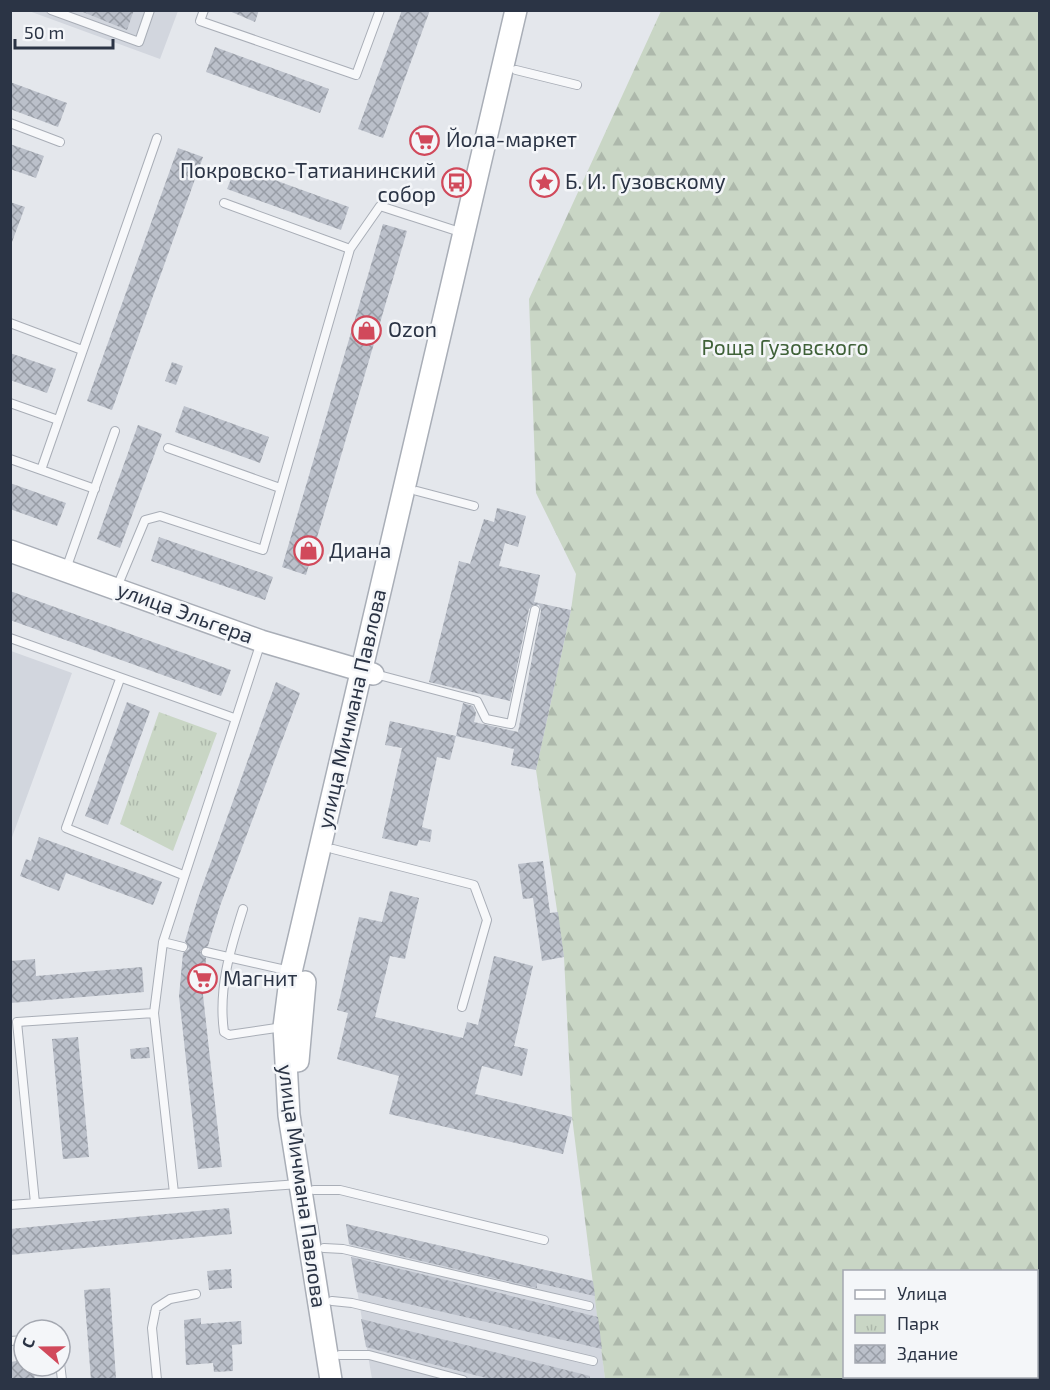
<svg xmlns="http://www.w3.org/2000/svg" width="1050" height="1390" font-family="'Exo 2',sans-serif">
	<style>
		.built { fill: #d2d6de }
		.forest { fill: url(#forest-firs); fill-rule: evenodd }
		.park { fill: url(#park-tufts) }
		.building { fill: url(#building-cross-hatch) }
		.lines { fill: none; stroke-linecap: round; stroke-linejoin: round }
		.lane-casing { stroke: #a9aeb7; stroke-width: 10 }
		.secondary-casing { stroke: #a9aeb7; stroke-width: 24 }
		.lane { stroke: #f7f8fa; stroke-width: 8 }
		.secondary { stroke: #fff; stroke-width: 21 }
		.labels { text-anchor: middle; stroke-width: 5; stroke-linejoin: round; paint-order: stroke }
		.poi-label { font-size: 21px; fill: #2b3445; stroke: #f4f6f9; text-anchor: start }
		.park-label { font-size: 21px; fill: #3f6138; stroke: #f4f6f9 }
		.street-label { font-size: 21px; fill: #2b3445; stroke: #f4f6f9 }
	</style>
	<defs>
		<pattern id="forest-firs" width="22" height="20" patternUnits="userSpaceOnUse" patternTransform="scale(1.5)"><rect width="22" height="20" fill="#c9d6c5"/><path d="M5 1l3.5 6h-7zM16 11l3.5 6h-7z" fill="#adb8ab"/></pattern>
		<pattern id="park-tufts" width="24" height="20" patternUnits="userSpaceOnUse" patternTransform="scale(1.5)"><rect width="24" height="20" fill="#c9d6c5"/><path d="M3 7l-1-3M5 7V3M7 7l1-3M15 17l-1-3M17 17v-4M19 17l1-3" fill="none" stroke="#adb8ab"/></pattern>
		<pattern id="building-cross-hatch" width="8" height="8" patternUnits="userSpaceOnUse" patternTransform="scale(1.5)"><rect width="8" height="8" fill="#bbc0ca"/><path d="M0 0l8 8M0 8l8-8" fill="none" stroke="#989da6"/></pattern>
	</defs>
	<rect width="100%" height="100%" fill="#e4e7ec"/>
	<!-- built -->
	<path class="built" d="M29,11H178L160,59Z
		M11,651L72,673L11,840L10,651Z
		M346,1224L593,1281L605,1379H372Z"/>
	<!-- forest -->
	<path class="forest" d="M661,11H1039V1379H605L572,1117L564,957L536,770L571,610L576,574L536,493L529,299ZM844,1272H1036V1376H844Z"/>
	<!-- park -->
	<path class="park" d="M159,712L217,733L173,851L120,824Z"/>
	<!-- building -->
	<path class="building" d="M78,10H134L127,30Z
		M227,10H259L255,22Z
		M402,10H430L383,138L358,129Z
		M215,47L329,89L320,113L206,72Z
		M10,82L67,103L58,127L10,109Z
		M419,125L433,130L425,150L412,145Z
		M10,144L44,156L36,178L10,169Z
		M178,148L203,157L112,410L87,401Z
		M236,166L349,207L341,230L227,189Z
		M10,202L25,207L12,242H10Z
		M383,224L407,231L306,575L282,567Z
		M10,353L56,369L47,393L10,380Z
		M172,362L183,366L176,385L165,381Z
		M184,406L269,437L260,463L175,432Z
		M138,425L162,434L120,548L97,539Z
		M10,483L66,503L57,526L10,509Z
		M497,508L526,516L518,547L505,543L499,566L540,575L534,602L571,610L536,770L511,765L514,749L456,736L463,703L473,706L476,713L474,722L518,732L541,611L539,605H533L529,609L510,701L429,682L459,561L470,564L484,519L494,522Z
		M159,537L273,577L265,600L151,561Z
		M10,591L231,670L221,696L10,620Z
		M276,682L300,693L220,906L208,946L200,951L206,958L203,995L222,1167L198,1169L179,996L183,953L189,949L185,941L198,898Z
		M127,702L150,711L108,825L85,816Z
		M390,721L456,736L450,760L437,757L422,827L432,830L430,842L419,840L417,846L382,838L402,748L385,745Z
		M39,837L162,882L153,905L66,873L59,891L20,876L26,859L31,861Z
		M543,861L550,913L558,912L564,957L542,961L533,898L523,899L518,864Z
		M390,891L419,898L405,959L390,956L375,1017L463,1038L467,1022L478,1025L494,956L533,966L514,1046L528,1049L522,1076L482,1066L475,1094L572,1117L563,1154L389,1114L399,1076L337,1059L348,1013L337,1010L359,917L382,922Z
		M35,959L36,976L142,967L144,992L10,1003V961Z
		M78,1037L89,1157L63,1159L52,1039Z
		M149,1047L150,1058L131,1059L130,1049Z
		M229,1208L232,1234L10,1255V1229Z
		M346,1224L593,1281L595,1296L537,1283V1288L349,1244Z
		M351,1257L598,1317L602,1349L357,1292Z
		M231,1269L232,1288L209,1290L207,1271Z
		M110,1288L116,1379L91,1380L84,1290Z
		M201,1318V1324L241,1321L242,1344L232,1345L233,1371L214,1372L213,1363L186,1365L184,1320Z
		M361,1319L590,1376V1380H494L366,1347Z
		M24,1360V1366H33L35,1380H10V1362Z"/>
	<g class="lines">
		<defs>
			<path id="lane" d="M51,10L139,42L150,10
				M204,10L200,21L356,75L380,10
				M516,70L577,85
				M10,123L60,142
				M224,203L350,249
				M10,323L82,350
				M10,403L58,420
				M168,448L280,488
				M10,459L95,489
				M41,470L157,138
				M417,491L474,506
				M66,569L115,431
				M117,587L145,520L160,516L263,550L350,249L380,206L463,233
				M10,638L234,718
				M375,674L477,701L486,719L511,724L535,610
				M120,679L66,828L183,875
				M333,849L474,885L487,920L462,1007
				M243,909C230,950 218,989 224,1032L229,1035L283,1027
				M163,942L183,947
				M206,952L290,971
				M314,1190H340L544,1240
				M174,1193L154,1013L163,942L261,642
				M35,1203L17,1022L154,1013
				M10,1205L299,1184
				M324,1248L343,1249L589,1306
				M332,1301L352,1303L593,1361
				M10,1341L24,1340
				M340,1355H369L463,1380
				M60,1363L62,1380
				M157,1380L152,1328L156,1308L170,1299L196,1294"/>
			<path id="secondary" d="M10,551L261,641L373,674
				M298,1061L305,982
				M331,1380L289,1115L284,1027L291,972L516,10"/>
		</defs>
		<!-- lane casing -->
		<use href="#lane" class="lane-casing"/>
		<!-- secondary casing -->
		<use href="#secondary" class="secondary-casing"/>
		<!-- lane -->
		<use href="#lane" class="lane"/>
		<!-- secondary -->
		<use href="#secondary" class="secondary"/>
	</g>
	<!-- icons -->
	<defs>
		<symbol id="supermarket-ring" viewBox="-11 -11 22 22"><circle r="9.5" fill="#f4f6f9" stroke="#d1495b" stroke-width="1.5"/><path d="M-6-5.5h2.5l.6 2H6L4.5 2H-2.5L-4.4-4H-6ZM-1.5 3.2a1.3 1.3 0 1 0 .1 0ZM3 3.2a1.3 1.3 0 1 0 .1 0Z" fill="#d1495b"/></symbol>
		<symbol id="sight-ring" viewBox="-11 -11 22 22"><circle r="9.5" fill="#f4f6f9" stroke="#d1495b" stroke-width="1.5"/><path d="M0-6L1.8-2.2L6-1.7L2.9 1.2L3.7 5.4L0 3.3L-3.7 5.4L-2.9 1.2L-6-1.7L-1.8-2.2Z" fill="#d1495b"/></symbol>
		<symbol id="bus-ring" viewBox="-11 -11 22 22"><circle r="9.5" fill="#f4f6f9" stroke="#d1495b" stroke-width="1.5"/><path d="M-5-6H5V4H4V6H2V4H-2V6H-4V4H-5ZM-3.5-4V0h7V-4ZM-3.5 1.2v1.5H-2V1.2ZM2 1.2v1.5H3.5V1.2Z" fill="#d1495b"/></symbol>
		<symbol id="shop-ring" viewBox="-11 -11 22 22"><circle r="9.5" fill="#f4f6f9" stroke="#d1495b" stroke-width="1.5"/><path d="M-5-2.5h2.3a2.7 3.5 0 0 1 5.4 0H5L5.5 6h-11ZM-1.5-2.5h3a1.5 2.3 0 0 0-3 0Z" fill="#d1495b"/></symbol>
	</defs>
	<g fill-rule="evenodd">
		<use href="#supermarket-ring" x="408" y="124" width="33" height="33"/>
		<use href="#sight-ring" x="528" y="166" width="33" height="33"/>
		<use href="#bus-ring" x="440" y="166" width="33" height="33"/>
		<use href="#shop-ring" x="350" y="314" width="33" height="33"/>
		<use href="#shop-ring" x="292" y="534" width="33" height="33"/>
		<use href="#supermarket-ring" x="186" y="962" width="33" height="33"/>
	</g>
	<g class="labels">
		<!-- poi labels -->
		<g class="poi-label">
			<text x="446" y="147">Йола-маркет</text>
			<text x="436" y="178" text-anchor="end">Покровско-Татианинский<tspan x="436" dy="24">собор</tspan></text>
			<text x="565" y="189">Б. И. Гузовскому</text>
			<text x="388" y="337">Ozon</text>
			<text x="329" y="558">Диана</text>
			<text x="223" y="986">Магнит</text>
		</g>
		<!-- park labels -->
		<g class="park-label">
			<text x="785" y="355">Роща Гузовского</text>
		</g>
		<!-- street labels -->
		<g class="street-label">
			<text transform="translate(185 613) rotate(20)" y="7">улица Эльгера</text>
			<text transform="translate(352 709) rotate(-77)" y="7">улица Мичмана Павлова</text>
			<text transform="translate(302 1186) rotate(82)" y="7">улица Мичмана Павлова</text>
		</g>
	</g>
	<!-- border -->
	<rect width="1050" height="1390" fill="none" stroke="#2b3445" stroke-width="24"/>
	<!-- legend -->
	<rect x="843" y="1270" width="195" height="108" fill="#f4f6f9" stroke="#a4a8b1" stroke-width="1.5"/>
	<rect x="855" y="1290" width="30" height="9" fill="#ffffff" stroke="#a4a8b1" stroke-width="1.5"/>
	<text x="897" y="1300" font-size="18" fill="#2b3445">Улица</text>
	<rect x="855" y="1315" width="30" height="18" fill="url(#park-tufts)" stroke="#a4a8b1" stroke-width="1.5"/>
	<text x="897" y="1330" font-size="18" fill="#2b3445">Парк</text>
	<rect x="855" y="1345" width="30" height="18" fill="url(#building-cross-hatch)" stroke="#a4a8b1" stroke-width="1.5"/>
	<text x="897" y="1360" font-size="18" fill="#2b3445">Здание</text>
	<!-- north arrow -->
	<g transform="translate(42 1348) rotate(290)"><circle r="28" fill="#f4f6f9" stroke="#a4a8b1" stroke-width="1.5"/>
	<path d="M0-4.5L10 22L0 15L-10 22Z" fill="#d1495b"/>
	<text y="-9" font-size="16" font-weight="bold" text-anchor="middle" fill="#2b3445">С</text>
	</g>
	<!-- scale -->
	<path d="M15 39v9h98v-9" fill="none" stroke="#2b3445" stroke-width="3"/>
	<text x="24" y="39" font-size="18" fill="#2b3445" stroke="#f4f6f9" stroke-width="4.5" paint-order="stroke">50 m</text>
</svg>
